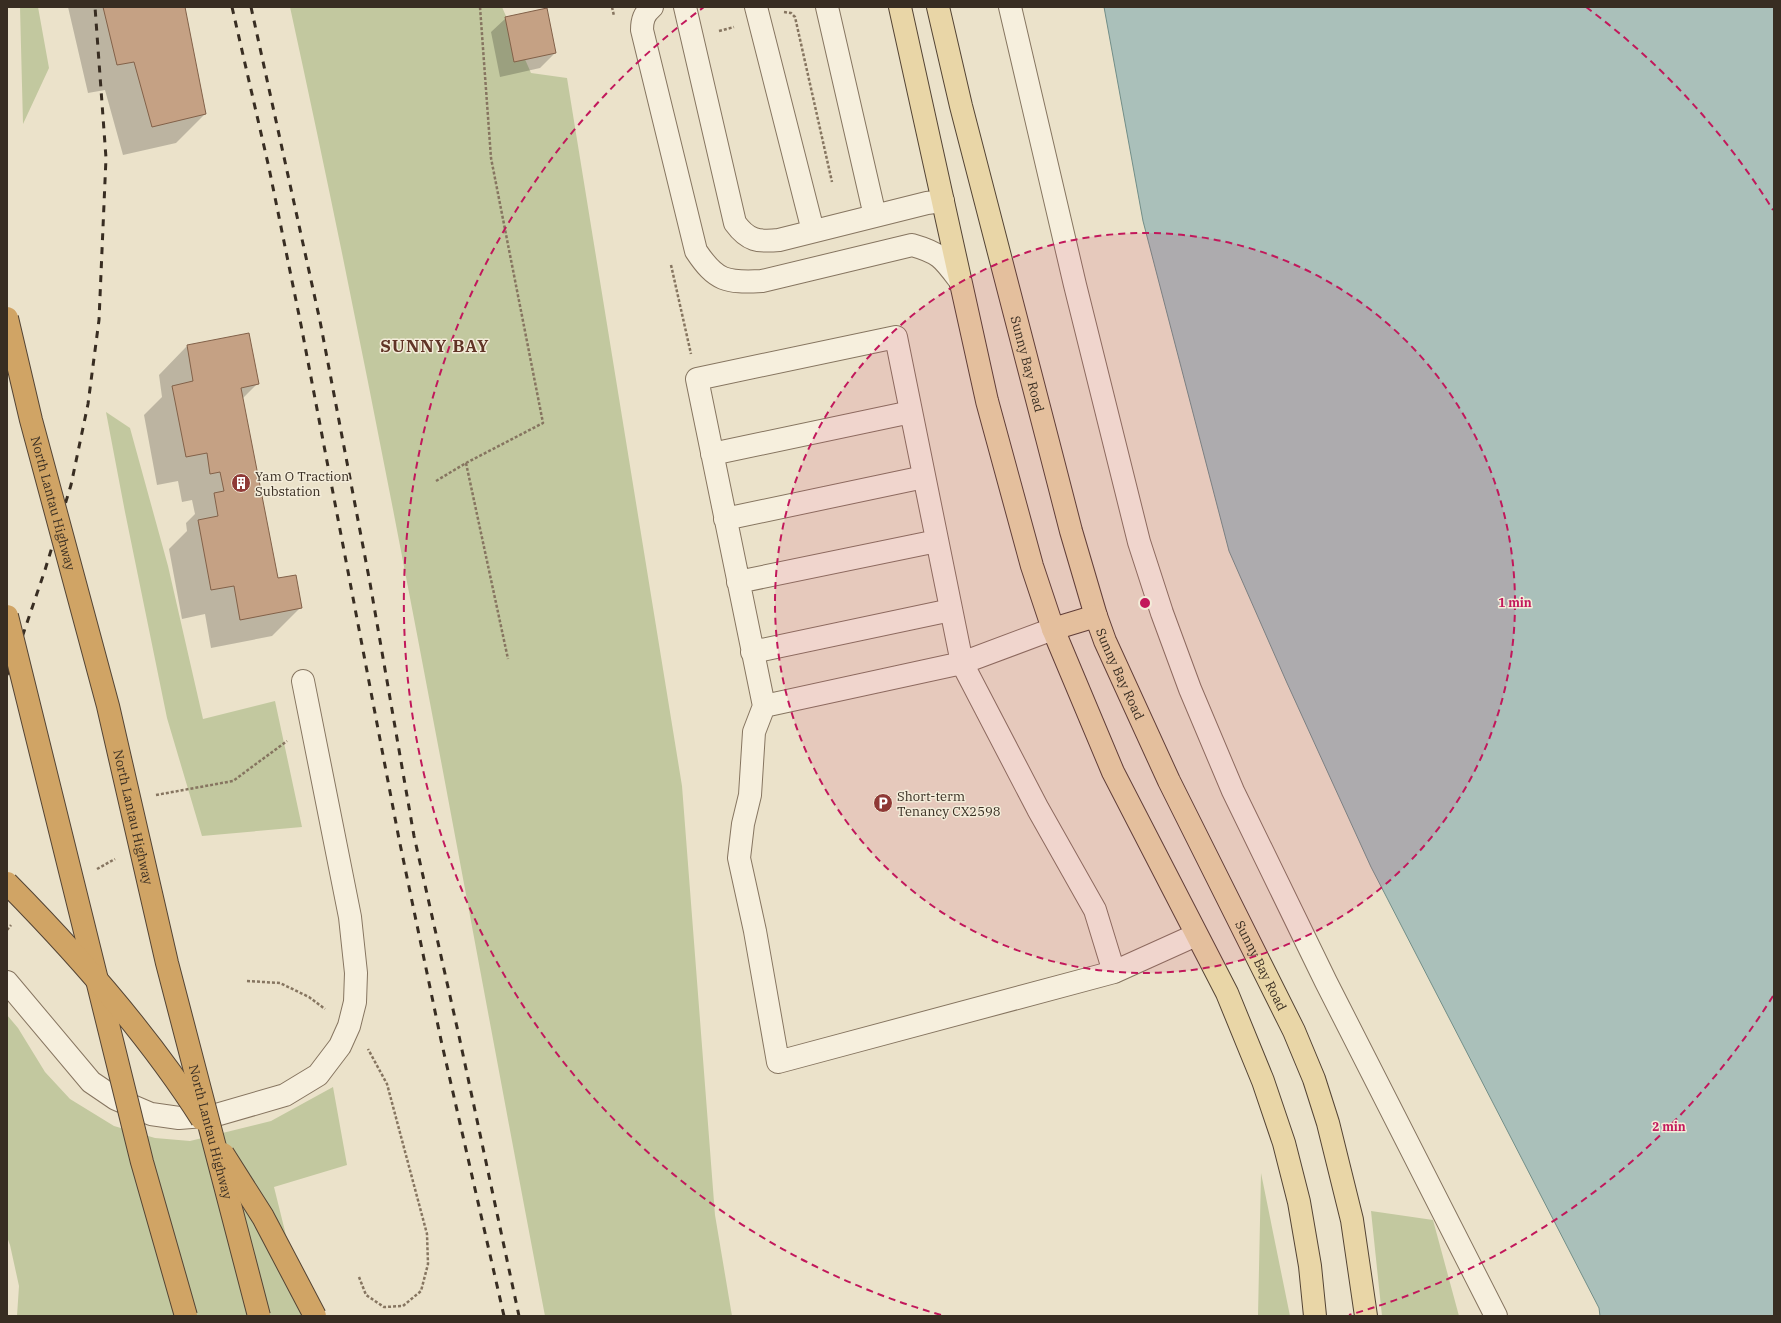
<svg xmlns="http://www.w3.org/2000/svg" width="1781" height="1323" font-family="'IBM Plex Serif',serif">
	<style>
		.green { fill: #c2c89f }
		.water { fill: #aac0ba; stroke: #728e88 }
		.shadow { fill: #0003 }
		.building { fill: #c5a184; stroke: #826149 }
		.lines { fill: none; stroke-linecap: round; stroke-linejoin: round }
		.minor-casing { stroke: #867560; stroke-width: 24 }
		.major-casing { stroke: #544434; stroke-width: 24 }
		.path { stroke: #867560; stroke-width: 2.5; stroke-dasharray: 3 2; stroke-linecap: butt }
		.minor { stroke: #f6efdd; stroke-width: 22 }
		.major { stroke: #e9d6a7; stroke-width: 22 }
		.rail { stroke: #382d22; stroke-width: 3; stroke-dasharray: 7 7; stroke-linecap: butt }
		.highway-bridge-casing { stroke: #544434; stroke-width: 24; stroke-linecap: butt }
		.highway-bridge { stroke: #d0a465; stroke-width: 22 }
		.ring { fill: none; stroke: #c2185b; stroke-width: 2; stroke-dasharray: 7 5 }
		.labels { text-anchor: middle; stroke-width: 3; stroke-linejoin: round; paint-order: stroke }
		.street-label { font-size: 13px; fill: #382d22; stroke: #f3ecd9 }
		.poi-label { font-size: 13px; fill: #382d22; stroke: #f3ecd9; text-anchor: start }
		.district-label { font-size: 17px; font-weight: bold; letter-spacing: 1px; fill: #603426; stroke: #f3ecd9 }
		.centre { fill: #c2185b; stroke: #f3ecd9; stroke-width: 2 }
		.ring-label { font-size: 12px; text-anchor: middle; font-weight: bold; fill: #c2185b; stroke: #f3ecd9; stroke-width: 3; stroke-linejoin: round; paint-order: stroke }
	</style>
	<rect width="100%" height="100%" fill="#ebe2ca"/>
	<!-- green -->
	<path class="green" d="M20,7H38L49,68L23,124Z
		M290,7H502L531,73L567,78L682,786L715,1215L732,1316H545C462,879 385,441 290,7Z
		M106,412L130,428L168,566L203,719L275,701L302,827L202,836L167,718L125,512Z
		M7,1015L18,1028L45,1072L70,1099L114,1126L155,1138L190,1141L271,1121L333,1087L347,1165L274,1187L306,1316H17L19,1286L10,1245L7,1237Z
		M1261,1173L1290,1316H1258Z
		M1371,1211L1433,1220L1459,1316H1382Z"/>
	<!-- water -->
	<path class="water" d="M1104,7H1774V1316H1600L1599,1308L1371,867L1287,683L1229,551L1143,221Z"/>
	<!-- shadow -->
	<path class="shadow" d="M68,7H183L205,114L176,143L123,155L105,90L88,93Z
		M506,18L555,53L540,68L500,77L491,32Z
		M187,346L257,384L242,399L277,579L301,607L272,636L211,648L205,614L182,619L169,549L187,531L186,523L195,514L192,500L182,502L178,481L157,485L144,415L162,397L159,375Z"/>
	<!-- building -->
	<path class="building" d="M103,7H185L206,114L152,127L134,62L117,65Z
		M547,8L556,53L514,62L505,17Z
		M249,333L259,384L241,388L278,578L296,575L302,608L240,620L234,586L211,590L198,520L218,516L214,493L224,491L220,472L210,474L207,453L186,457L172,386L193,381L187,345Z"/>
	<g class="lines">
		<defs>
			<path id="minor" d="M652,7C644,14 642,20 642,30L696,251C716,281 726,283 762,281L912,245C940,253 943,258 960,281
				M685,7L735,223C748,241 758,242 779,240L927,203L943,201
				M756,7L813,231
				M827,7L875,216
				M1010,7L1075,285L1139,542L1162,613L1190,689L1233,791L1326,982L1496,1316
				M712,454L911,412
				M725,519L924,477
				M738,582L937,541
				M1053,629L962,663L764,706L754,732L750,795L743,824L739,858L755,931L778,1062L1114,972L1196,935
				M752,652L951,610
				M764,706L697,379L896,337L962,663L1038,809L1095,910L1114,972
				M7,982L91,1082L116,1099L151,1114L179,1118L216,1115L285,1095L318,1075L340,1046L349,1026L355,1002L356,973L350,917L303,681"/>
			<g id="major">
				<path d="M900,7L987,401L1032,566L1053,629L1113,772L1227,993L1263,1081L1284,1143L1299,1202L1310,1266L1315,1316"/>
				<path id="s1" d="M938,7L961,106L1047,438L1071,531L1096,616L1105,641L1169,781L1294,1031L1314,1079L1328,1123L1352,1220L1366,1316"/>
				<path d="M1053,629L1096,616"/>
			</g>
		</defs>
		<!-- minor casing -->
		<use href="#minor" class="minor-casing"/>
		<!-- major casing -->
		<use href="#major" class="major-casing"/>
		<!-- path -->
		<path class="path" d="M612,7L614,16
			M784,12L791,13L795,17L832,182
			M719,31L734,27
			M671,265L691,354
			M466,463L508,659
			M436,481L466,463L543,423L491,158L480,7
			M156,795L233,781L287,741
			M97,869L115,859
			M7,930L11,925
			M247,981L280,983L309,997L325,1009
			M359,1277L366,1295L384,1307L403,1306L421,1291L428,1264L427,1234L387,1084L368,1049"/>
		<!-- minor -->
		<use href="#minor" class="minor"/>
		<!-- major -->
		<use href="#major" class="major"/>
		<!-- rail -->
		<path class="rail" d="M232,7L269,168L301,325L399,839L441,1040L504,1316
			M251,7L320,321L370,583L414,836L459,1036L519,1316
			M7,675L16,655L45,570L71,485L88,404L99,320L106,158L95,7"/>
		<defs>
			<g id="highway-bridge">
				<path id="s2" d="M7,318L31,420L108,706L167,963L259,1316"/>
				<path d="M7,616L142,1162L186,1316"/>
				<path d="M7,883C78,955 148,1034 202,1119"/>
				<path d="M223,1154L263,1217L315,1316"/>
			</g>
		</defs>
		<!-- highway-bridge casing -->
		<use href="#highway-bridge" class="highway-bridge-casing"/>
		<!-- highway-bridge -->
		<use href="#highway-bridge" class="highway-bridge"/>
	</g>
	<!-- distance rings -->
	<circle cx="1145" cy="603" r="370" fill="#c2185b" fill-opacity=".12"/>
	<g class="ring">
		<circle cx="1145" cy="603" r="370"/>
		<path d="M1773 996A741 741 0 0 1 1349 1315M941 1315A741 741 0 0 1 704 7M1586 7A741 741 0 0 1 1773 210"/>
	</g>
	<!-- icons -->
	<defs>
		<symbol id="building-disc" viewBox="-11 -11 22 22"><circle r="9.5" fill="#8f3936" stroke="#f3ecd9"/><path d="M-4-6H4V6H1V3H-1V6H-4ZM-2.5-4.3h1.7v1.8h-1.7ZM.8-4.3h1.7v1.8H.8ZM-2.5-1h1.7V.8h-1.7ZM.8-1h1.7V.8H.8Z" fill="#fff"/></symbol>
		<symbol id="parking-disc" viewBox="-11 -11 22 22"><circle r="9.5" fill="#8f3936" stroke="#f3ecd9"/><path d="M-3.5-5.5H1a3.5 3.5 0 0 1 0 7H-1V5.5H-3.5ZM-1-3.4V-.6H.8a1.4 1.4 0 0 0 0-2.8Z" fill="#fff"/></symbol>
	</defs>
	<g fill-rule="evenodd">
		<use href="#building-disc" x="230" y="472" width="22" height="22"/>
		<use href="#parking-disc" x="872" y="792" width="22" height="22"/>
	</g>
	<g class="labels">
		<!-- street labels -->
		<g class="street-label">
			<text dy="5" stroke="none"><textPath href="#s1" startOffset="368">Sunny Bay Road</textPath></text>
			<text dy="5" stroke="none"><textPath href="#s2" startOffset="191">North Lantau Highway</textPath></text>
			<text dy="5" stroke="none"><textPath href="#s1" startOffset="692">Sunny Bay Road</textPath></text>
			<text dy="5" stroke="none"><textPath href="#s2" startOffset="515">North Lantau Highway</textPath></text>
			<text dy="5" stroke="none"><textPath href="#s1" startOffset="1016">Sunny Bay Road</textPath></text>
			<text dy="5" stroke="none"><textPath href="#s2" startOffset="839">North Lantau Highway</textPath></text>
		</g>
		<!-- poi labels -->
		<g class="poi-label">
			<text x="255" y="481">Yam O Traction<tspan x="255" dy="15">Substation</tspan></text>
			<text x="897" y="801">Short-term<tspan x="897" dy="15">Tenancy CX2598</tspan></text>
		</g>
		<!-- district labels -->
		<g class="district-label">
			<text x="435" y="352">SUNNY BAY</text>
		</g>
	</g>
	<circle cx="1145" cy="603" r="6" class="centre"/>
	<g class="ring-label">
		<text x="1515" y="607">1 min</text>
		<text x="1669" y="1131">2 min</text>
	</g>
	<!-- border -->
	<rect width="1781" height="1323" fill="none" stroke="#382d22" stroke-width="16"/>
</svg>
